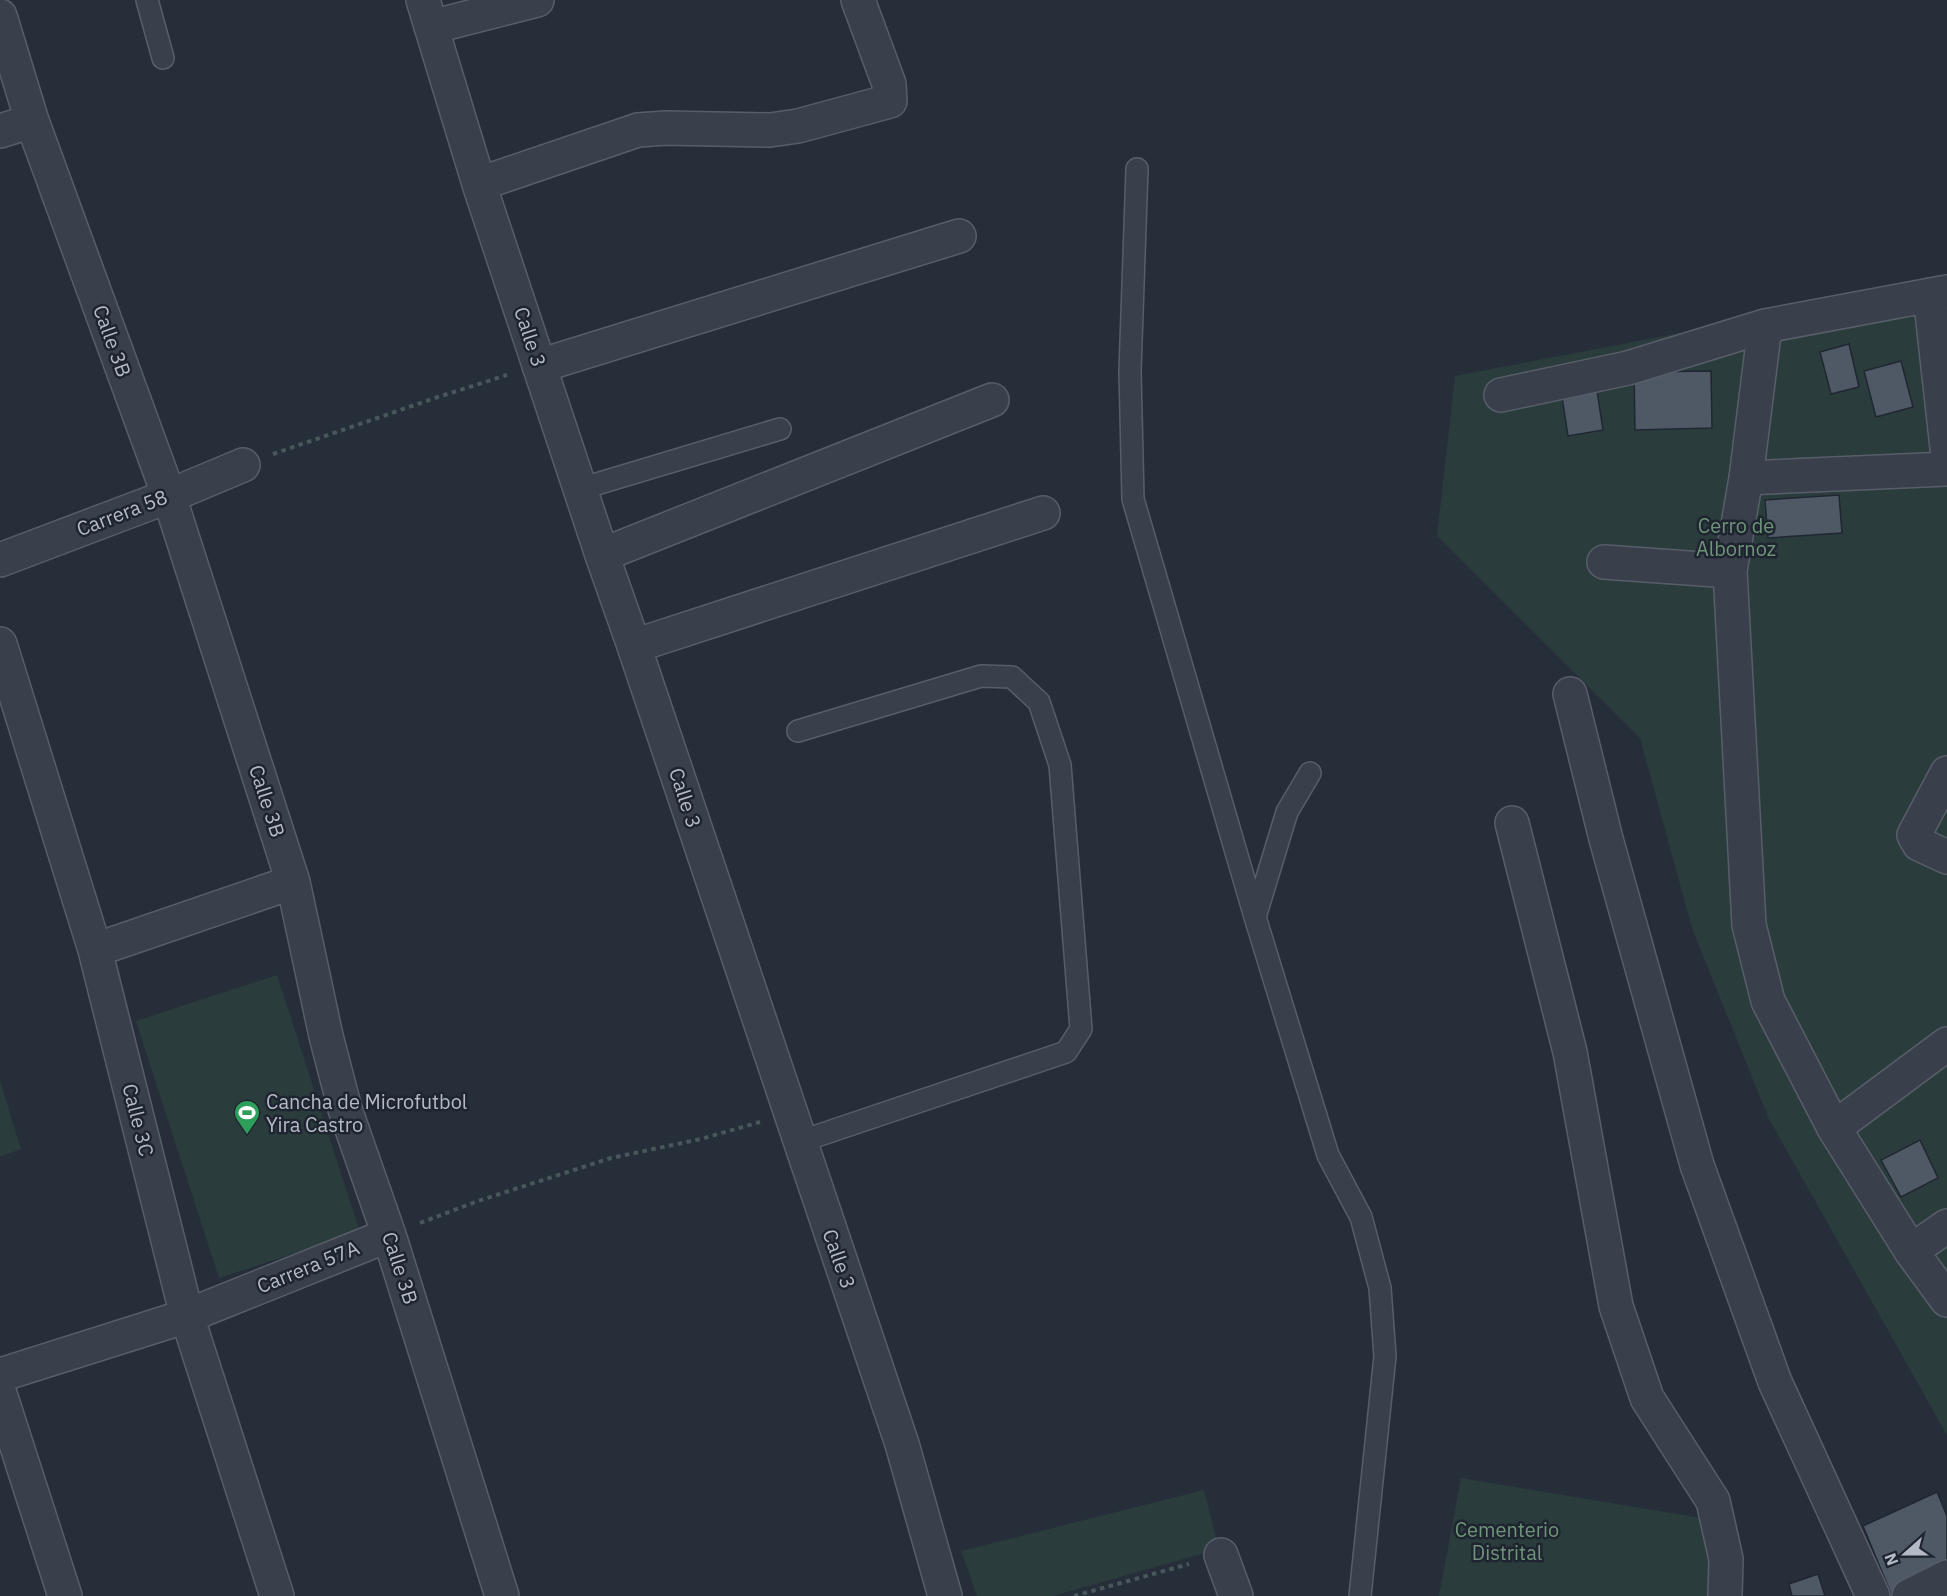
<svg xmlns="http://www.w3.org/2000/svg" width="1947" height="1596" font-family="'IBM Plex Sans',sans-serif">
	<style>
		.green { fill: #2b3c3d }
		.building { fill: #4f5865; stroke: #212732; stroke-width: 1.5 }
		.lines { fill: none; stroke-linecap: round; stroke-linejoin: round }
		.service-casing { stroke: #585e69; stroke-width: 24 }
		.minor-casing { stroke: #585e69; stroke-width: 36 }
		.path { stroke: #48575a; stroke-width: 4; stroke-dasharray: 4.5 4.5; stroke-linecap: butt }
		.service { stroke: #3a404b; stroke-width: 21 }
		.minor { stroke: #3a404b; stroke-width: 33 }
		.labels { text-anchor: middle; stroke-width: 5; stroke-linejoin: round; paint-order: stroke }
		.street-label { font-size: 20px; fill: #b5bbc6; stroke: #1f2530 }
		.park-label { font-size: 20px; fill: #6f9479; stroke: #1f2530 }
		.poi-label { font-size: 20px; fill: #b5bbc6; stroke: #1f2530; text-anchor: start }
	</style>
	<rect width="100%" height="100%" fill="#262e3a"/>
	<!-- green -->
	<path class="green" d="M1947,282V1435L1769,1119L1692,928L1640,738L1437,536L1455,376Z
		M277,975L360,1232L219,1278L136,1021Z
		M0,1081L21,1149L0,1157Z
		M1461,1478L1726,1522L1734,1596H1439Z
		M1204,1490L1219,1549L1053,1596H977L961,1551Z"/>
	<!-- building -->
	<path class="building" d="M1849,344L1859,387L1831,394L1820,352Z
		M1901,361L1913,407L1876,417L1864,371Z
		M1711,371L1712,428L1635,430L1634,372Z
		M1597,391L1603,430L1568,436L1562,397Z
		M1839,495L1842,533L1768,538L1765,500Z
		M1920,1140L1938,1178L1901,1197L1881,1160Z
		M1937,1492L1947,1516V1569L1892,1596L1863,1526Z
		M1818,1574L1825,1596H1792L1789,1584Z"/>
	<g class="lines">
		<defs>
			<path id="service" d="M147,0L163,58
				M1137,169L1130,371L1133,499L1255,917L1328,1155L1361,1217L1380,1288L1385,1356L1360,1596
				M580,489L780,429
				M798,731L981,676L1012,677L1039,702L1060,765L1081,1029L1066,1052L799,1142
				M1255,917L1287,812L1310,773"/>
			<path id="minor" d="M423,0L479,184L602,555L634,646L902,1444L945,1596
				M0,16L32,121L169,496L293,882L326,1036L345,1109L389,1235L502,1596
				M431,27L537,0
				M0,131L32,121
				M479,184L638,130L666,128L770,130L798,126L890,101L889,84L858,0
				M1930,295L1947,448
				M1765,326L1746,478L1730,571L1749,925L1768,1001L1834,1128L1911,1251L1947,1300
				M539,366L959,236
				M1501,395L1628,368L1765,326L1947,292
				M1746,478L1947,469
				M602,555L992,400
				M0,560L169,496L243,465
				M1604,562L1730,571
				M0,644L95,950L187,1316L277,1596
				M634,646L1043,513
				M1570,694L1606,839L1697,1165L1775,1382L1873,1596
				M1947,773L1914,835L1919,844L1947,857
				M1512,823L1570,1052L1616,1306L1647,1398L1713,1501L1726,1559L1725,1596
				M95,950L293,882
				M1834,1128L1947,1044
				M1911,1251L1947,1226
				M0,1375L187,1316L389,1235
				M0,1394L65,1596
				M1221,1555L1236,1596
				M1909,1596L1947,1577"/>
		</defs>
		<!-- service casing -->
		<use href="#service" class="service-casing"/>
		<!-- minor casing -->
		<use href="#minor" class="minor-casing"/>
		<!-- path -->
		<path class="path" d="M273,454L438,397L507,375
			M420,1223L478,1201L611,1158L701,1139L760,1122
			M1074,1596L1189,1564"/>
		<!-- service -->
		<use href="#service" class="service"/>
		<!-- minor -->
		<use href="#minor" class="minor"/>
	</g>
	<!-- icons -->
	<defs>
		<symbol id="stadium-pin" viewBox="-11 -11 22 30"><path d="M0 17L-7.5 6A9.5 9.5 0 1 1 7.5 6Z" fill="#2e9e5b" stroke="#1f2530"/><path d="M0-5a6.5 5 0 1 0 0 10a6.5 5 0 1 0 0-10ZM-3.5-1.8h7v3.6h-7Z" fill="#fff"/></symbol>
	</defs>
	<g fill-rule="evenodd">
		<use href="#stadium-pin" x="232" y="1098" width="30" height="40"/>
	</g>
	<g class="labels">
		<!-- street labels -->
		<g class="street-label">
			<text transform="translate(530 337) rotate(72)" y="7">Calle 3</text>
			<text transform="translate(112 341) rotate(70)" y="7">Calle 3B</text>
			<text transform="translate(122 513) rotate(-21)" y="7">Carrera 58</text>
			<text transform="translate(685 798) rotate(72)" y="7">Calle 3</text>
			<text transform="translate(267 801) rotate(72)" y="7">Calle 3B</text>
			<text transform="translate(138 1120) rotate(76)" y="7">Calle 3C</text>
			<text transform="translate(839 1259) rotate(71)" y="7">Calle 3</text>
			<text transform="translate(308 1267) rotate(-22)" y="7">Carrera 57A</text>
			<text transform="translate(400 1268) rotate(72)" y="7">Calle 3B</text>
		</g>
		<!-- park labels -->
		<g class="park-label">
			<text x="1736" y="533">Cerro de<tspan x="1736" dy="23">Albornoz</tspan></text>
			<text x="1507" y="1537">Cementerio<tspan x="1507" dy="23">Distrital</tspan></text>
		</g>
		<!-- poi labels -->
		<g class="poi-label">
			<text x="266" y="1109">Cancha de Microfutbol<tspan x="266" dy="23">Yira Castro</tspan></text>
		</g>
	</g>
	<!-- north arrow -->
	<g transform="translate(1905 1554) rotate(249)" stroke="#1f2530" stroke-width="4.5" paint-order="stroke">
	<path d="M0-4.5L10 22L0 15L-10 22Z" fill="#b5bbc6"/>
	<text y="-9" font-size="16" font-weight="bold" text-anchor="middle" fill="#b5bbc6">N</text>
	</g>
</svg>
